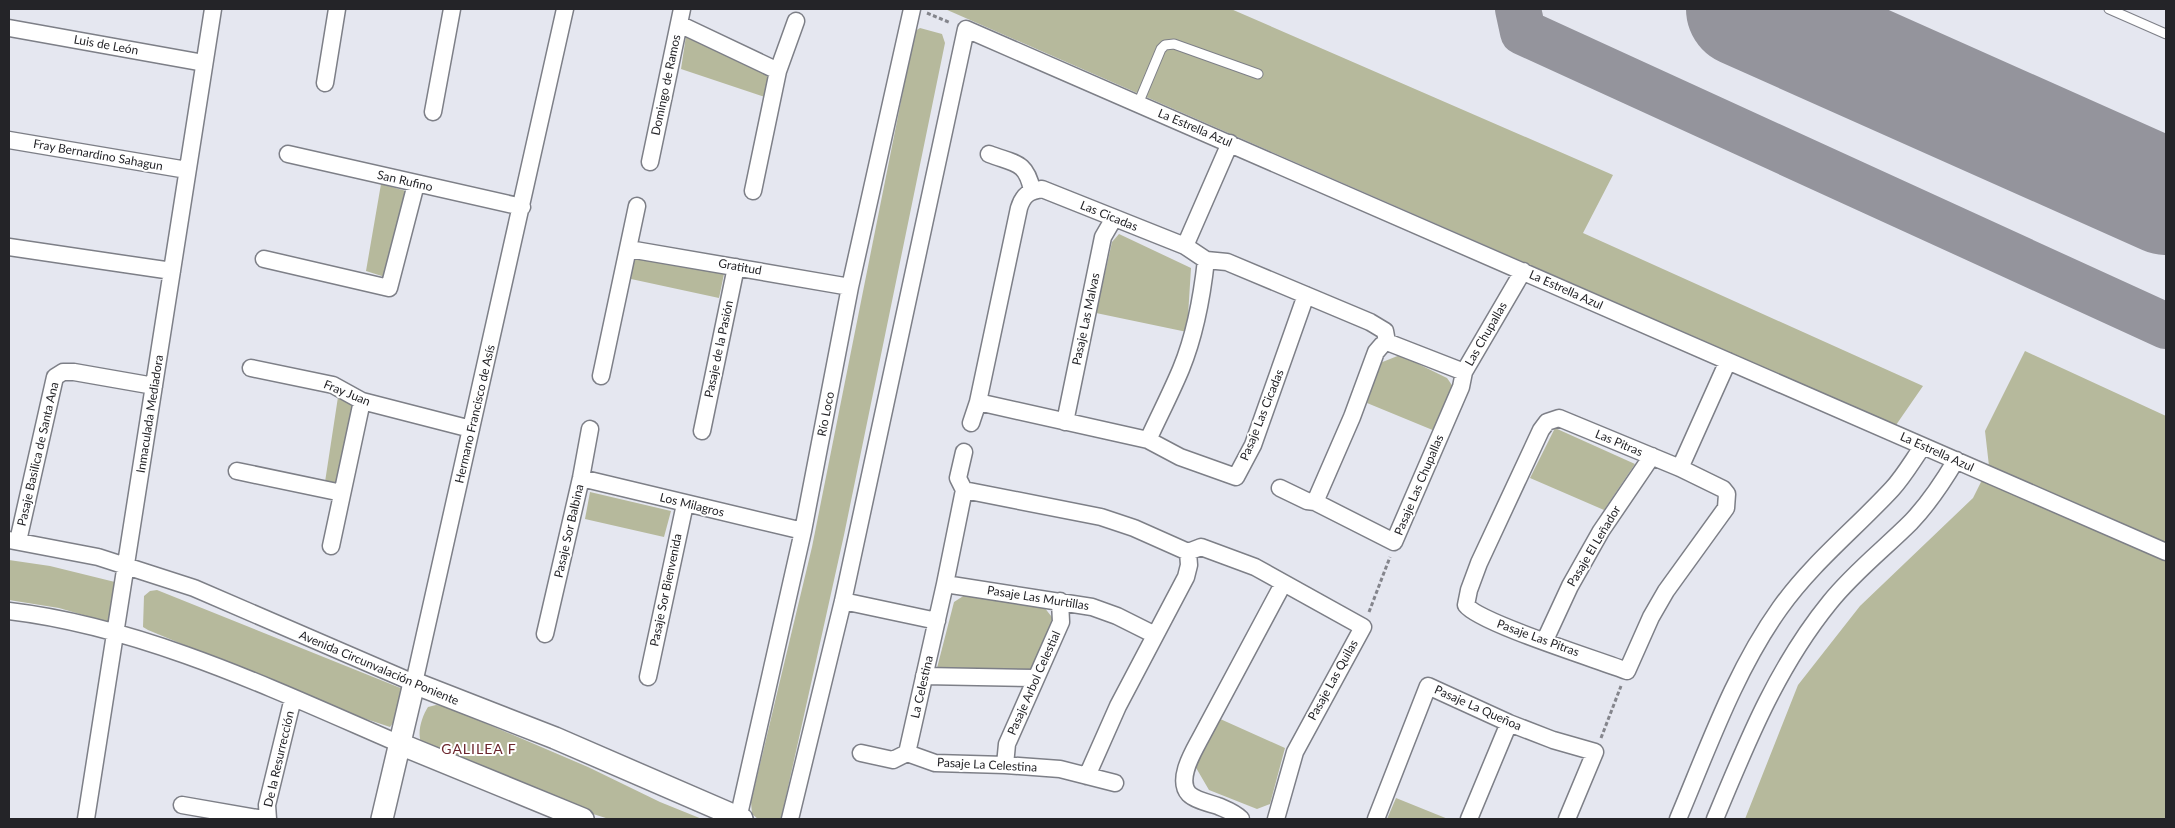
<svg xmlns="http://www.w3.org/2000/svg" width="2175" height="828" font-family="Lato,sans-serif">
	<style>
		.green { fill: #b6b99c }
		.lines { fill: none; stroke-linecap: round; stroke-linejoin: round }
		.taxiway { stroke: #94949c; stroke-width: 46 }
		.runway { stroke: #94949c; stroke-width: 116 }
		.service-casing { stroke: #7d7f87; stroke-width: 11 }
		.minor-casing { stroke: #7d7f87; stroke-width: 19 }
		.tertiary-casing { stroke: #7d7f87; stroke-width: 24 }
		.path { stroke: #84858c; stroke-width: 3; stroke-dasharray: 4 2.5; stroke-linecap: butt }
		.service { stroke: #fff; stroke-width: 9 }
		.minor { stroke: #fff; stroke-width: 16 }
		.tertiary { stroke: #fff; stroke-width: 21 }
		.labels { text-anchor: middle; stroke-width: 4; stroke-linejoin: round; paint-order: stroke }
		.street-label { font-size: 12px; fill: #242428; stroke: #fff }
		.neighbourhood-label { font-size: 14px; letter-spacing: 1px; fill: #6b252c; stroke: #fff }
	</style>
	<rect width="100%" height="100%" fill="#e5e7f0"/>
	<!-- green -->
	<path class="green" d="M945,9H1231L1613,175L1583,233L1923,386L1896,425Z
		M920,28L942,34L945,43L844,535L781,819H758L752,814L751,802L812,547L915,31Z
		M686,36L770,76L765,97L681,69Z
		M381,184L406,191L385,277L366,271Z
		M1119,234L1191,268L1187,332L1096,313L1112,242Z
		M633,257L724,274L719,298L631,279Z
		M2025,351L2166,416V819H1745L1798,685L1860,606L1973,498L1989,466L1985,431Z
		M1400,355L1447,378L1454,388L1435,431L1367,403L1380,363Z
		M338,397L353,404L337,482H325Z
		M1555,428L1635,464L1604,510L1530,478Z
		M590,492L671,511L664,537L585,519Z
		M9,560L50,566L119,583L114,622H107L59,608L9,600Z
		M157,590L403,689L397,718L390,727L351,714L148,630L143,627L144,596L150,591Z
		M968,593L1044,607L1055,621L1033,671L937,668L954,602Z
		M436,705L445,706L588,767L660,802L702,819H609L577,809L421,742C417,732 422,716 428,707Z
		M1218,718L1285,748L1270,804L1257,809L1209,790L1195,766Z
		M1396,798L1448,819H1387Z"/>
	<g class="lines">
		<!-- taxiway -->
		<path class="taxiway" d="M1518,9L1523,32L2166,326"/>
		<!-- runway -->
		<path class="runway" d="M1744,9L2166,197"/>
		<defs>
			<path id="service" d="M2109,9L2166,34
				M1138,104L1161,49L1165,45L1174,44L1258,74"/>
			<path id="minor" d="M679,24L778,71
				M9,28L204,63
				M325,83L337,9
				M433,112L452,9
				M9,140L187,170
				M288,154L522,207
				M989,154C1015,164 1026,161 1032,190
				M650,162L682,9
				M753,191L778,71L796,21
				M1185,246L1230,143
				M9,247L172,271
				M629,249L850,287
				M264,259L389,288L416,184
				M1387,342L1464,372
				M251,368L333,385L362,401L471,429
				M601,376L637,206
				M978,402L1148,440L1180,457L1236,477L1253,445L1306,295
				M1559,418L1680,468L1723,489L1727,494L1726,508L1666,591L1651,617L1627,671C1599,660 1479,623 1466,605L1469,590L1479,563L1541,430L1547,422Z
				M1065,422L1103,237L1114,218
				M971,423L978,402L1019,208C1023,195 1029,191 1042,189L1185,246L1206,260L1227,262L1370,322L1385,331L1387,342
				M702,431L736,267
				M1148,440C1159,416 1171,393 1181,369C1195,335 1202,297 1206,260
				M1680,468L1728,361
				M237,471L342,493
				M581,478L803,531
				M1280,488L1307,501L1315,502L1394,542L1461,387L1464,372L1523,271
				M964,490L1101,517L1134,528L1188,552
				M1315,502L1352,417L1376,352L1382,345L1387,342
				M9,540L98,557L194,588L414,683L565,9
				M18,541L55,377L63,372H74L154,386
				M331,546L362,401
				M1188,552L1201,547L1255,567L1363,627L1295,752L1276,819
				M945,584L1092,607L1117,616L1155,635
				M843,601L937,621
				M9,611C144,627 275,690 400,744
				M545,634L581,478L590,429
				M1545,640L1570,586L1601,531L1652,456
				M924,676L1035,678
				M648,677L685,504
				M861,753L893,760L907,753L935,763L1005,765L1060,769L1115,783
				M907,753L945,584L964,490L958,478L964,452
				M1005,765L1007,744L1061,622L1060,601
				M1087,776L1118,706L1186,577L1189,565L1188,552
				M182,805L263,819
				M86,819L213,9
				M268,819L267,805L293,698
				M738,819L803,531L850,287L912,9
				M790,819L843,601L966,29L2166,552
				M1241,819C1234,812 1227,810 1218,806C1209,803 1195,800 1189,794C1176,780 1193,752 1200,739L1283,584
				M1376,819L1428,686L1509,723L1553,740L1595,752L1567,819
				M1469,819L1509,723
				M1678,819C1708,748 1735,671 1780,608C1812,563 1855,529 1892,489C1904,476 1913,460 1923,446
				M1715,819C1747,742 1777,667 1830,602C1854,572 1884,549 1911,522C1929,503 1943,482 1956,460"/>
			<path id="tertiary" d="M400,744L583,819
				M382,819L414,683L555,738L742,819"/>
		</defs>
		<!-- service casing -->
		<use href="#service" class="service-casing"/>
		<!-- minor casing -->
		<use href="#minor" class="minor-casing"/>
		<!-- tertiary casing -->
		<use href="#tertiary" class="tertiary-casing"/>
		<!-- path -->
		<path class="path" d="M927,13L951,23
			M1369,612L1390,557
			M1601,738L1621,686"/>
		<!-- service -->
		<use href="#service" class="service"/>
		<!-- minor -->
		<use href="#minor" class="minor"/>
		<!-- tertiary -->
		<use href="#tertiary" class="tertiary"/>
	</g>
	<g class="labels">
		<!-- street labels -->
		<g class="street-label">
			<text transform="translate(106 45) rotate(10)" y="4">Luis de León</text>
			<text transform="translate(666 85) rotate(-78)" y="4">Domingo de Ramos</text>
			<text transform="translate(1195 128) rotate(23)" y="4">La Estrella Azul</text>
			<text transform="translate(98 155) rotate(10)" y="4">Fray Bernardino Sahagun</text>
			<text transform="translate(405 181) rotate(13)" y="4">San Rufino</text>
			<text transform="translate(1109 216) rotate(22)" y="4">Las Cicadas</text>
			<text transform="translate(740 267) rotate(10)" y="4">Gratitud</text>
			<text transform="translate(1566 290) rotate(24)" y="4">La Estrella Azul</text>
			<text transform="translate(1086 319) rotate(-78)" y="4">Pasaje Las Malvas</text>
			<text transform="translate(1486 334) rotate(-60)" y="4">Las Chupallas</text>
			<text transform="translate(719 349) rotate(-78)" y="4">Pasaje de la Pasión</text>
			<text transform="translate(347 393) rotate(22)" y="4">Fray Juan</text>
			<text transform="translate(150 414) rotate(-81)" y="4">Inmaculada Mediadora</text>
			<text transform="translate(475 414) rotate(-77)" y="4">Hermano Francisco de Asís</text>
			<text transform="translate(826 414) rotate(-79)" y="4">Río Loco</text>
			<text transform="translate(1262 415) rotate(-68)" y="4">Pasaje Las Cicadas</text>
			<text transform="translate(1619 443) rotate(23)" y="4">Las Pitras</text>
			<text transform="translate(1937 452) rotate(24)" y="4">La Estrella Azul</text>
			<text transform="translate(38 454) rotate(-77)" y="4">Pasaje Basilica de Santa Ana</text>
			<text transform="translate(1419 485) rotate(-67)" y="4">Pasaje Las Chupallas</text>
			<text transform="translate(692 505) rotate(14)" y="4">Los Milagros</text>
			<text transform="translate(569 531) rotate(-77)" y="4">Pasaje Sor Balbina</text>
			<text transform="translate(1594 546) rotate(-59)" y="4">Pasaje El Leñador</text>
			<text transform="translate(666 590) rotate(-78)" y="4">Pasaje Sor Bienvenida</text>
			<text transform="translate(1038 598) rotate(9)" y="4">Pasaje Las Murtillas</text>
			<text transform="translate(1538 638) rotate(20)" y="4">Pasaje Las Pitras</text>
			<text transform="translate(379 668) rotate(23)" y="4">Avenida Circunvalación Poniente</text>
			<text transform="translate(1333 680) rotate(-61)" y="4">Pasaje Las Quilas</text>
			<text transform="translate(1034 683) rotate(-66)" y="4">Pasaje Arbol Celestial</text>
			<text transform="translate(922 687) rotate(-77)" y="4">La Celestina</text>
			<text transform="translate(1478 708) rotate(24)" y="4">Pasaje La Queñoa</text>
			<text transform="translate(279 759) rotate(-77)" y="4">De la Resurrección</text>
			<text transform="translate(987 765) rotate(3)" y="4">Pasaje La Celestina</text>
		</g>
		<!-- neighbourhood labels -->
		<g class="neighbourhood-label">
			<text x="479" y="754">GALILEA F</text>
		</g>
	</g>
	<!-- border -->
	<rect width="2175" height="828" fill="none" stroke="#242428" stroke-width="20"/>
</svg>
